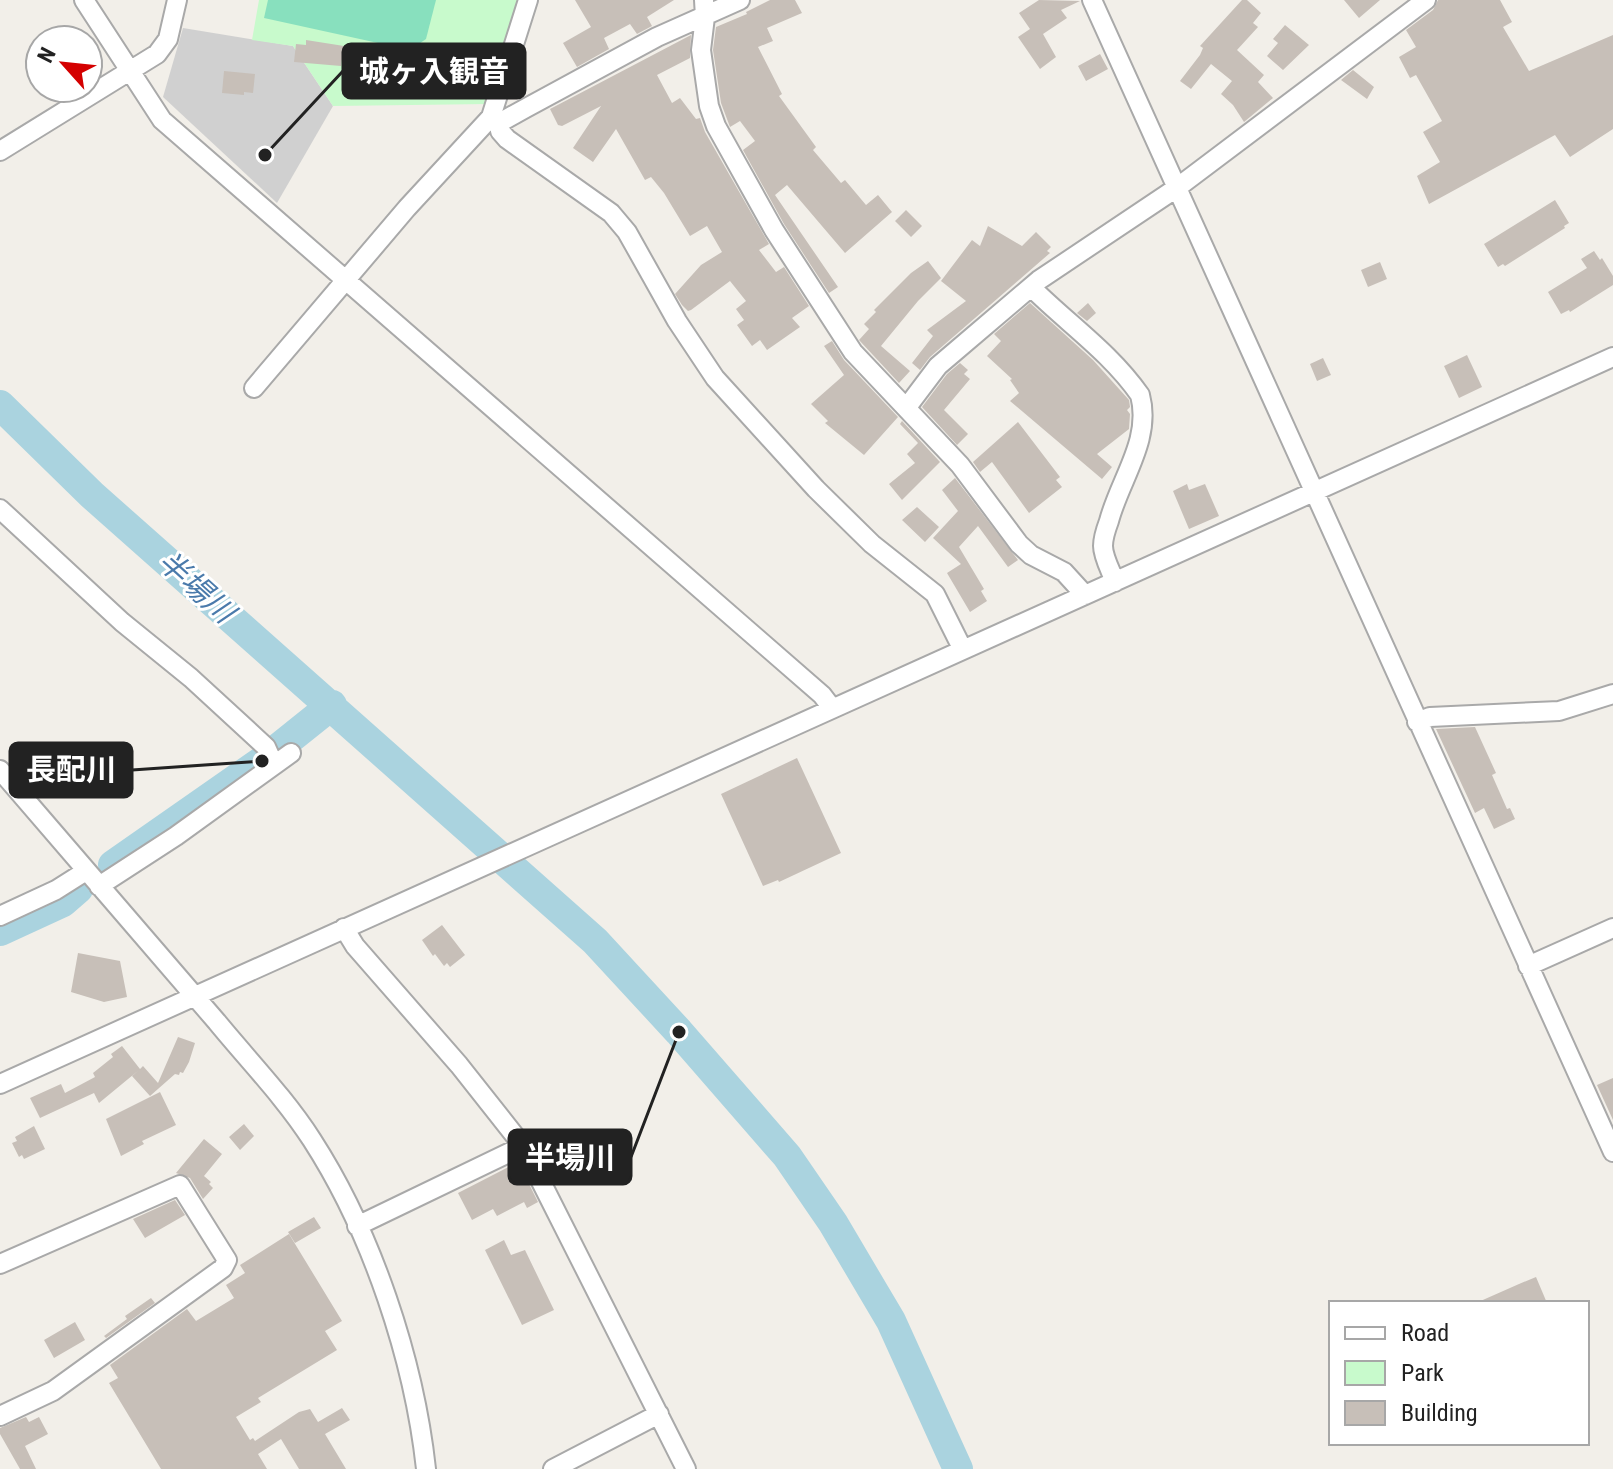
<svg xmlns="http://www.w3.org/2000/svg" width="1613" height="1469" font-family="'Roboto Condensed','Noto Sans JP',sans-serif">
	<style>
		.religious { fill: #d0d0d0 }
		.park { fill: #c8facc }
		.pitch { fill: #88e0be }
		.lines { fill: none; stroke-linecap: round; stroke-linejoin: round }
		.river { stroke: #aad3df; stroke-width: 30 }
		.building { fill: #c7bfb8 }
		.minor-casing { stroke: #a9a9a9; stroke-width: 22 }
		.minor { stroke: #fff; stroke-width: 18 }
		.labels { text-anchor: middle; stroke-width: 6; stroke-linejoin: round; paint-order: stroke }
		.water-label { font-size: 30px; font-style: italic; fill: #4a7aab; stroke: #fff }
		.leader { fill: none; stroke: #222; stroke-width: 3 }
		.callout-dot { fill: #222; stroke: #fff; stroke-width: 3 }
		.callout { fill: #222; stroke: #222; stroke-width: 3 }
		.callout-label { font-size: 30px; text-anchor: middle; font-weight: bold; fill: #fff }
	</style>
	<rect width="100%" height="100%" fill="#f2efe9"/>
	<!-- religious -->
	<path class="religious" d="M183,28L293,46L333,106L277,203L163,97Z"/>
	<!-- park -->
	<path class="park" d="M259,0H521L489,104L333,106L293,46L252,40Z"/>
	<!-- pitch -->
	<path class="pitch" d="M268,0H436L426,39L410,50L264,18Z"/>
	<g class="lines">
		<!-- river -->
		<path class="river" d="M0,405L92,495L595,941L679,1032L787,1156L833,1223L891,1321L958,1469
			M113,865L262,761L332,705
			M0,931L63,902L78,889"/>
	</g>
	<!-- building -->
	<path class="building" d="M575,0H674L647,17L652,26L637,34L630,24L604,38L609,49L577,67L563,43L591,27Z
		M770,0H795L802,13L767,28L773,41L758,47L782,94L779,96L816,147L813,150L841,183L845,180L866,205L878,195L892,212L845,253L787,185L775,195L838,287L829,293L784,224L743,150L755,141L740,121L730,127L721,103L713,50L716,27L747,14L746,12Z
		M1039,0L1080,1L1061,10L1067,18L1043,34L1056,57L1040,69L1018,37L1030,29L1019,13Z
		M1242,0H1247L1261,13L1253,23L1258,27L1237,50L1264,75L1258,82L1273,98L1244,122L1233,105L1221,94L1232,81L1211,64L1191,89L1180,81L1200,55L1203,48L1200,46Z
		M1344,0H1380L1359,18Z
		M1438,0H1500L1512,22L1503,27L1529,71L1613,35V129L1570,157L1555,135L1429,204L1417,176L1440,162L1423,132L1442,121L1416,75L1410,78L1399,57L1416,47L1406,30L1433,10Z
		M1285,25L1309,45L1283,70L1267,56L1278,43L1273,39Z
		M691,35L690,58L657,75L672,103L680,98L696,119L700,118L705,132L769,244L759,250L776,272L784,267L809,306L792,318L800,327L767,350L760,340L752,346L737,325L744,320L736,309L746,301L730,281L691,310L688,311L682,305L675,294L701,265L722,252L707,226L690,236L664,193L651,177L645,180L616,129L593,162L573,148L601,106L562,126L558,125L550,109Z
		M306,40L344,46L341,66L294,62L296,44L306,45Z
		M1100,54L1108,69L1086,81L1078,66Z
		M1353,70L1374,87L1367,99L1341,80Z
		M224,71L255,74L253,93L244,92V95L222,93Z
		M1555,200L1569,223L1564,226L1565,228L1505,266L1503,264L1498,267L1484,244Z
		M906,210L922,226L911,237L895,221Z
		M988,226L1022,246L1036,232L1051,247L1047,251L1050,253L930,357L920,370L912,363L933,336L927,330L966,301L941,281L972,240L980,246Z
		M1594,251L1600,260L1602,258L1613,276V285L1570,312L1569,310L1561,314L1548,292L1587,268L1581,259Z
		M928,261L941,278L918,301L881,346L910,371L899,383L859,340L869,329L864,324L876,312L874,310L911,273Z
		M1380,262L1387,279L1368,287L1361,270Z
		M1030,303L1093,360L1129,400L1130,407L1127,410L1130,414L1129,429L1097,454L1112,467L1102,479L1010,401L1019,393L1010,380L1012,379L987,356L1001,341L994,334Z
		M1088,303L1096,313L1087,321L1077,313Z
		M832,341L844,360L898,417L864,455L825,423L828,421L811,404L844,375L824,346Z
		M1467,355L1482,387L1459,398L1444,366Z
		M1323,358L1331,375L1317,381L1310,364Z
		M960,363L968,370L964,374L970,379L944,410L968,434L957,445L922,407L947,374Z
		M902,421L940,462L902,500L889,484L915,463L907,454L918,443L900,424Z
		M1018,422L1060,477L1056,480L1062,487L1029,513L992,462L980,472L973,462Z
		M955,478L1018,560L1008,567L978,526L959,547L984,589L981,591L987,601L970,612L947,573L961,564L933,538L958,511L942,490Z
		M1187,484L1189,490L1205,484L1219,516L1189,529L1173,491Z
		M917,507L939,527L925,542L902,520Z
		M1475,727L1496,773L1492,775L1507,809L1510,808L1515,819L1494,829L1484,808L1475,813L1436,729Z
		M797,758L841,853L779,882L778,880L763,886L721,794Z
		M442,925L465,955L450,967L447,963L444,966L435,954L433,956L422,940Z
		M78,953L120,961L127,997L104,1002L71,992Z
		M178,1037L195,1043L189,1062L183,1073L180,1072L179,1075L175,1074L150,1096L132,1076L139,1070L99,1103L94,1093L40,1118L30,1098L61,1084L65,1093L95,1077L93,1073L113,1057L111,1054L122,1046L140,1069L143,1066L158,1083Z
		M1613,1078V1120L1597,1085Z
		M160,1092L176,1125L142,1141L144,1144L121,1156L106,1119Z
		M244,1124L254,1136L240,1150L229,1137Z
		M34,1126L45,1149L24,1159L22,1155L19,1157L12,1143L17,1141L15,1137Z
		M204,1139L222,1154L204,1176L211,1182L209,1184L213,1188L203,1199L190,1178L176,1173Z
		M518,1162L538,1202L527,1208L524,1202L497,1216L493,1209L472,1220L458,1193Z
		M175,1200L185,1215L145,1238L133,1219Z
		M314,1217L321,1228L295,1243L288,1232Z
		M289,1234L342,1321L325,1331L337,1350L258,1398L261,1402L236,1417L250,1440L253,1438L255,1441L299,1412L310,1409L318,1422L342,1408L350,1420L325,1434L346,1469H299L281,1439L258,1454L267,1469H161L109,1383L118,1378L110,1365L187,1309L196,1321L234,1298L226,1285L245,1273L240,1265Z
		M504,1240L511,1255L525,1250L554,1310L522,1325L485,1250Z
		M1536,1277L1547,1303H1476L1519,1284Z
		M151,1298L155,1303L106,1338L104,1336L127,1319L125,1316Z
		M75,1322L85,1340L54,1358L44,1340Z
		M26,1417L29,1422L39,1417L48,1434L25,1446L36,1469H20L0,1434V1428Z"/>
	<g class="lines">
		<defs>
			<path id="minor" d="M84,0L162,120L822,695L832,708
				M704,0L705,17L701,50L709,106L716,126L774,230L853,352L960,465L1019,544L1031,555L1064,572L1085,595
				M1092,0L1613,1152
				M491,117L499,123L526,108L657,37L740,0
				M499,123L500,131L507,139L611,213L627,232L677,321L715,378L816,489L872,544L935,594L963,650
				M0,151L157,54L168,39L177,0
				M1031,287C1067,323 1110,352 1140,395C1152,440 1120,479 1109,521C1106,529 1103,538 1103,546C1103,557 1111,571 1115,582
				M254,388L407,208L491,117L528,0
				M907,407L938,366L1039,280L1178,187L1426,0
				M0,509L122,622L191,678L266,747L274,765
				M1417,722L1430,717L1559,711L1613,694
				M0,770C72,854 145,938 217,1022C249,1061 285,1098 312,1140C372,1233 414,1359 426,1469
				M99,886L176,836L291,753
				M0,916L56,890L86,871
				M344,928L355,946L459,1065L523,1146L686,1469
				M1528,966L1613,928
				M0,1084L1613,357
				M357,1226L523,1146
				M0,1264L180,1185L227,1260L223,1268L53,1391L0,1416
				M553,1469L659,1414"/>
		</defs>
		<!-- minor casing -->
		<use href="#minor" class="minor-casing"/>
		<!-- minor -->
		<use href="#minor" class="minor"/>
	</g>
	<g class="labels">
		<!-- water labels -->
		<g class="water-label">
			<text transform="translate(196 587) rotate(42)" y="10">半場川</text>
		</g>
	</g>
	<!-- callouts -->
	<path class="leader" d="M265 155L343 71M262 761L132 770M679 1032L631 1157"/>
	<g class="callout-dot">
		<circle cx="265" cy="155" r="8"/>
		<circle cx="262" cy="761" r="8"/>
		<circle cx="679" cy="1032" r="8"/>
	</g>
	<g class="callout">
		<rect x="343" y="44" width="182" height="54" rx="8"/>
		<rect x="10" y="743" width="122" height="54" rx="8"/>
		<rect x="509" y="1130" width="122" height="54" rx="8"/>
	</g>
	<g class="callout-label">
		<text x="434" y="82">城ヶ入観音</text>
		<text x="71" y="780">長配川</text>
		<text x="570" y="1168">半場川</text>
	</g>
	<!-- legend -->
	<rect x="1329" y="1301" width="260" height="144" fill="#ffffff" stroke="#a7a7a7" stroke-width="2"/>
	<rect x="1345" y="1327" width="40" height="12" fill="#ffffff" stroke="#a7a7a7" stroke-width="2"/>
	<text x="1401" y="1341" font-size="24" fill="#222222">Road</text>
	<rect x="1345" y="1361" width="40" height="24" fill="#c8facc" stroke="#a7a7a7" stroke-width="2"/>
	<text x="1401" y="1381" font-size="24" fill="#222222">Park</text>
	<rect x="1345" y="1401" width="40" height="24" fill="#c7bfb8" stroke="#a7a7a7" stroke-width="2"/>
	<text x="1401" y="1421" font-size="24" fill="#222222">Building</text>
	<!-- north arrow -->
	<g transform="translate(64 64) rotate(297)"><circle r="38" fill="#ffffff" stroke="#a7a7a7" stroke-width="2"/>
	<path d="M0-6L14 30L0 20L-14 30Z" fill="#d40000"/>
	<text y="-12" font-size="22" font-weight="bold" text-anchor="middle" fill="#222222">N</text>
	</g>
</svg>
